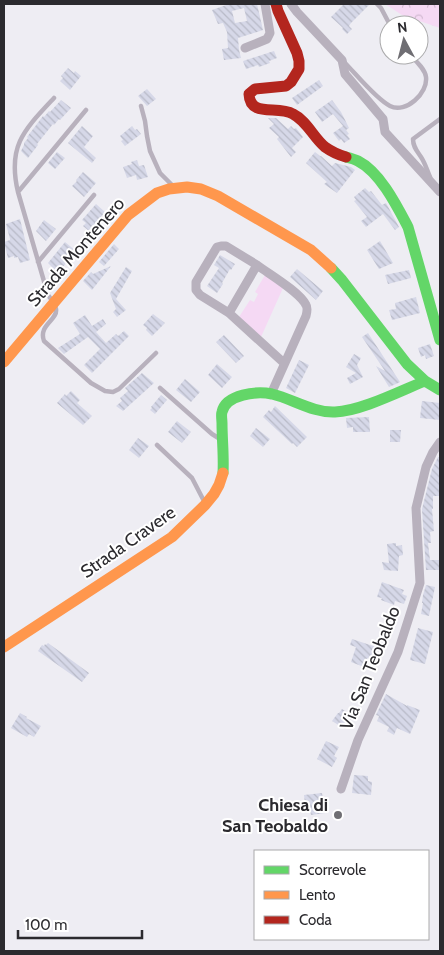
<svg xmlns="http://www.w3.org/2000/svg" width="444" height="955" font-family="Cabin,sans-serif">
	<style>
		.forest { fill: url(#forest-crowns) }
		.green { fill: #f5d9f4 }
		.building { fill: url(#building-back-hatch); fill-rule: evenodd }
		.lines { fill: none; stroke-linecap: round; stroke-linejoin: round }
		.lane { stroke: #b8b1bd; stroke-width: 4.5 }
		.street { stroke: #b8b1bd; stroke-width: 9 }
		.fast { stroke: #63d668; stroke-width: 11 }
		.slow { stroke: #ff974d; stroke-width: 11 }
		.jam { stroke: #b3261e; stroke-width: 11 }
		.poi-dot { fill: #6f6e73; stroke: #fff; stroke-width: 2 }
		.labels { text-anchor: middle; stroke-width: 4; stroke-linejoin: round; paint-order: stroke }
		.street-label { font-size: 18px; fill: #2b2a2e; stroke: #fff }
		.poi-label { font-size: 18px; font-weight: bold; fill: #2b2a2e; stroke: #fff; text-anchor: end }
	</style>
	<defs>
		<pattern id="forest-crowns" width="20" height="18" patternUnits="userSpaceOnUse" patternTransform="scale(1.25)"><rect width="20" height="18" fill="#f5d9f4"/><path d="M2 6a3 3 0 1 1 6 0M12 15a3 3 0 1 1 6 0" fill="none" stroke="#d2bad2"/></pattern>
		<pattern id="building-back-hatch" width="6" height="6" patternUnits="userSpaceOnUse" patternTransform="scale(1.25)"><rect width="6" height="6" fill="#d6d8e8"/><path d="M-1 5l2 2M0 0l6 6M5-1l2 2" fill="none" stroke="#b8bac7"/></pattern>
	</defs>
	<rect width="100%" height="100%" fill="#eeedf3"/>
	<!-- forest -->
	<path class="forest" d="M385,4H440V28L402,15Z"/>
	<!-- green -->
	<path class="green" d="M265,275L283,288L261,337L239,317L250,300L254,302L258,294L255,292Z"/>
	<!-- building -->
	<path class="building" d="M229,4H257L263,30L238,38L239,50L241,58L224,60L222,49L228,48L227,32L223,23L218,24L212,10ZM244,8L247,21L235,23L232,11Z
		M344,4H370L351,23L349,26L352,29L347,34L342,29L343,28L331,17Z
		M274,51L277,58L269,61L270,63L259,67L258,65L246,69L243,61Z
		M68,68L74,73L75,71L81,76L70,90L60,81L63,78L61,76Z
		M319,80L323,86L297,105L292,98Z
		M147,89L156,99L147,106L138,96Z
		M61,100L71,108L60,120L59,119L54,125L53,124L37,144L38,145L28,158L21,151L24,145V143L28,138L27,137L43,116L44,117L49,111L50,112Z
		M332,100L341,112L349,128L346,130L343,126L349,134L347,135L350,139L344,143L341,139L339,141L333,133L343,126L333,114L322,122L315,112Z
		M268,118H276L288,129L291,126L294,129L296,128L303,137L292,148L296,152L291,157L277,139L279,137L269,128L274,124Z
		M82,126L93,136L84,147L96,158L92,163L68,143Z
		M132,126L135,130L137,129L141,134L125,146L121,141L123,140L120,136Z
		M57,152L65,158L55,169L48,163Z
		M315,152L320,156H321L332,166L335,163L351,167L355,170L337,193L324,184L327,182L306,163Z
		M137,160L139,166L144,165L148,177L137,180L136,175L127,178L123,167L132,164L131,162Z
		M83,172L96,183L84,197L72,186L77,181L76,180Z
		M365,188L369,192L371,191L382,205L386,203L399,227L395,230L383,214L366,227L361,221L367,217L354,201L356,200L354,197Z
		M96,204L105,212L89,231L83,226L86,223L82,220Z
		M20,219L30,260L20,263L18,257L14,258V256L8,258L4,242L10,240V239L6,224Z
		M44,220L56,229L46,241L36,231Z
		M380,241L393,263L379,269L367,250Z
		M65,242L76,251L58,273L48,263Z
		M114,244L119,249L104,266L99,262Z
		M220,255L235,264L231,270L230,269L222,283L223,284L217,293L207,286L219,268L214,265Z
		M111,266L92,290L83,281L91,272L93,274Z
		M126,267L132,271L116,299L126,310L117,317L113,312L116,309L110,293Z
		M297,269L323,291L316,300L290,277Z
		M409,270L411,278L388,284L385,275Z
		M416,297L420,313L392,320L389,310L396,309L395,303Z
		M153,314L165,323L152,336L146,330L147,328L143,325Z
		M85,315L92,326L103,319L106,324L96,332L106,343L116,334L118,336L124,331L129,336L92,373L84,365L100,349L88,337L64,354L58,348L80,334L73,323Z
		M368,333L400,382L396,384L389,387L376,366L385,371L362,337Z
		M224,335L244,356L236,363L216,342Z
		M430,344L434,356L426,359L425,355L421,357L418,348Z
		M354,354L361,358L357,365L363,377L350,384L347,378L356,373L346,367Z
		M299,360L309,365L295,393L286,388Z
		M217,364L232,377L222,388L208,375Z
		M142,373L154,383L123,411L116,406L122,401L120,398L128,391L125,388Z
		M185,379L200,392L191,402L176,390Z
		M71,391L80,400L77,403L92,416L83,425L57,403L65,394L66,396Z
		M161,395L167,400L155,414L150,410L152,408L151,407Z
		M422,401L440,403V420L420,418Z
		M275,406L307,437L297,447L293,443L292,444L263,417L269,410L271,412Z
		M369,417L370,432H353V427L347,428L346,418Z
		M177,421L191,432L182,443L168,432Z
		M256,428L270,439L263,447L250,436Z
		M390,430H401L400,442H390Z
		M138,438L149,446L139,458L129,450Z
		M438,457H440V496H433V509H432L434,531L430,532L431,543H428L430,560H440V570H426L422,509L432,469Z
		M396,543V546L402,545L403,555L399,556L398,571L384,570L382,562L389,563L387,544Z
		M382,582L404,590L402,594L407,596L404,604L395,601L394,605L381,600L382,598L377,597Z
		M426,585L435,587L429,616L421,614L423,603H422L423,595Z
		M418,628L433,632L425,664L410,660Z
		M352,639L376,647L371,660L367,658L364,667L351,662L356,647L350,645Z
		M48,643L89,673L82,682L38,651L42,645L44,646L45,644L46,645Z
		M386,694L407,706V705L420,710L410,734L397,728L394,735L387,731L389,727L377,721L379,716L376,715Z
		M342,709L353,716L345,729L332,721L338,713H339Z
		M20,713L27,717L26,718L41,726L34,737L29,734L27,737L11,728Z
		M326,741L339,747L334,756L337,758L332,767L317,759Z
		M354,775L368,776V781L372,782L371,795L352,793Z
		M322,793L325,813L311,815L309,804H305L304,795Z"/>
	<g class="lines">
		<!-- lane -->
		<path class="lane" d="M377,4L381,8L390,25
			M345,63C356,74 376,99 390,106C406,114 428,93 426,77C425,69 416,61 410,55
			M141,106L145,121L147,136L150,151L160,173L173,186
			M86,110L18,192L48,295C51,299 55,304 56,309C58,320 38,325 44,341L91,383L105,391L113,392L119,389L156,353
			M430,177C427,170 425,163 421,157C417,151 413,147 413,139L440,119
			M18,192C7,146 24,130 54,98
			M38,262L94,195
			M160,388L212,434L220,439
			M157,445L192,478L205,503"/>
		<!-- street -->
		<path class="street" d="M291,4L297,12L342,60L345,74L383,119L385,132L440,192
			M245,48L267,39L270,33L265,4
			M257,265L226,246H221L217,247L196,282V290L200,295L229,313L284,363
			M229,313L257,265C269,274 300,292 306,305C308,308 307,312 306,316L271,394
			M341,789L358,740L398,652L420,583L416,508L426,467L433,452L440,442"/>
		<!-- fast -->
		<path class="fast" d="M346,157C350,158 354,159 358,161C380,172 397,206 408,227L440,340
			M331,268L342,280L407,364L425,381L440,390
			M223,473C224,456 222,440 222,423C222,420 221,415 222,412C226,394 257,391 272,394C293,399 313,413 335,412C361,411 400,391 425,381"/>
		<!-- slow -->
		<path class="slow" d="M4,362L128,215L157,193L169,189L187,187L201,189L218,196L311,250L331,268
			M4,647L172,537L205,505L214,494L219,485L223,473"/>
		<!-- jam -->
		<path class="jam" d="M276,4L278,11L297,53L299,61V69L291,82L286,86L255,89L249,94C250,118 277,105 293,114C307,121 313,137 325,147C332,152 339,155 346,157"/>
	</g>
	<!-- markers -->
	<circle class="poi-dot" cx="338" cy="815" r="5"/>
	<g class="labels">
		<!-- street labels -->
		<g class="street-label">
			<text transform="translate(76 252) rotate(-49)" y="6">Strada Montenero</text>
			<text transform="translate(128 542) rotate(-35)" y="6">Strada Cravere</text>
			<text transform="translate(370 668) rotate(-68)" y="6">Via San Teobaldo</text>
		</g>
		<!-- poi labels -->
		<g class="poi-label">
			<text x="328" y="811">Chiesa di<tspan x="328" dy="21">San Teobaldo</tspan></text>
		</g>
	</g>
	<!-- border -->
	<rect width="444" height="955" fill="none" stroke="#2b2a2e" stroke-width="10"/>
	<!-- legend -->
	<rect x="254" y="850" width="175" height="90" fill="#ffffff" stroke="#aaaaab"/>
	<rect x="264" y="866" width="25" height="8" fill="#63d668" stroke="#aaaaab"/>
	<text x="299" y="875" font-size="15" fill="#2b2a2e">Scorrevole</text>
	<rect x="264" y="891" width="25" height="8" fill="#ff974d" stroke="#aaaaab"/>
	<text x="299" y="900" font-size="15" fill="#2b2a2e">Lento</text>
	<rect x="264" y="916" width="25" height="8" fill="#b3261e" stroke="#aaaaab"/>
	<text x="299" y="925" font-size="15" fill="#2b2a2e">Coda</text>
	<!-- north arrow -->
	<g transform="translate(404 40) rotate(353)"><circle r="24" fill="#ffffff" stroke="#aaaaab"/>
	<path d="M0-4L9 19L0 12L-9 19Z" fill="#6f6e73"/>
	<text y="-8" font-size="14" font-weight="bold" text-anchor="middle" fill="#2b2a2e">N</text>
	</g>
	<!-- scale -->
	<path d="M18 930v8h124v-8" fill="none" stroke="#2b2a2e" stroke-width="2.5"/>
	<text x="25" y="930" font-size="15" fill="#2b2a2e" stroke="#ffffff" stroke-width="4" paint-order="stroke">100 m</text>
</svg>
